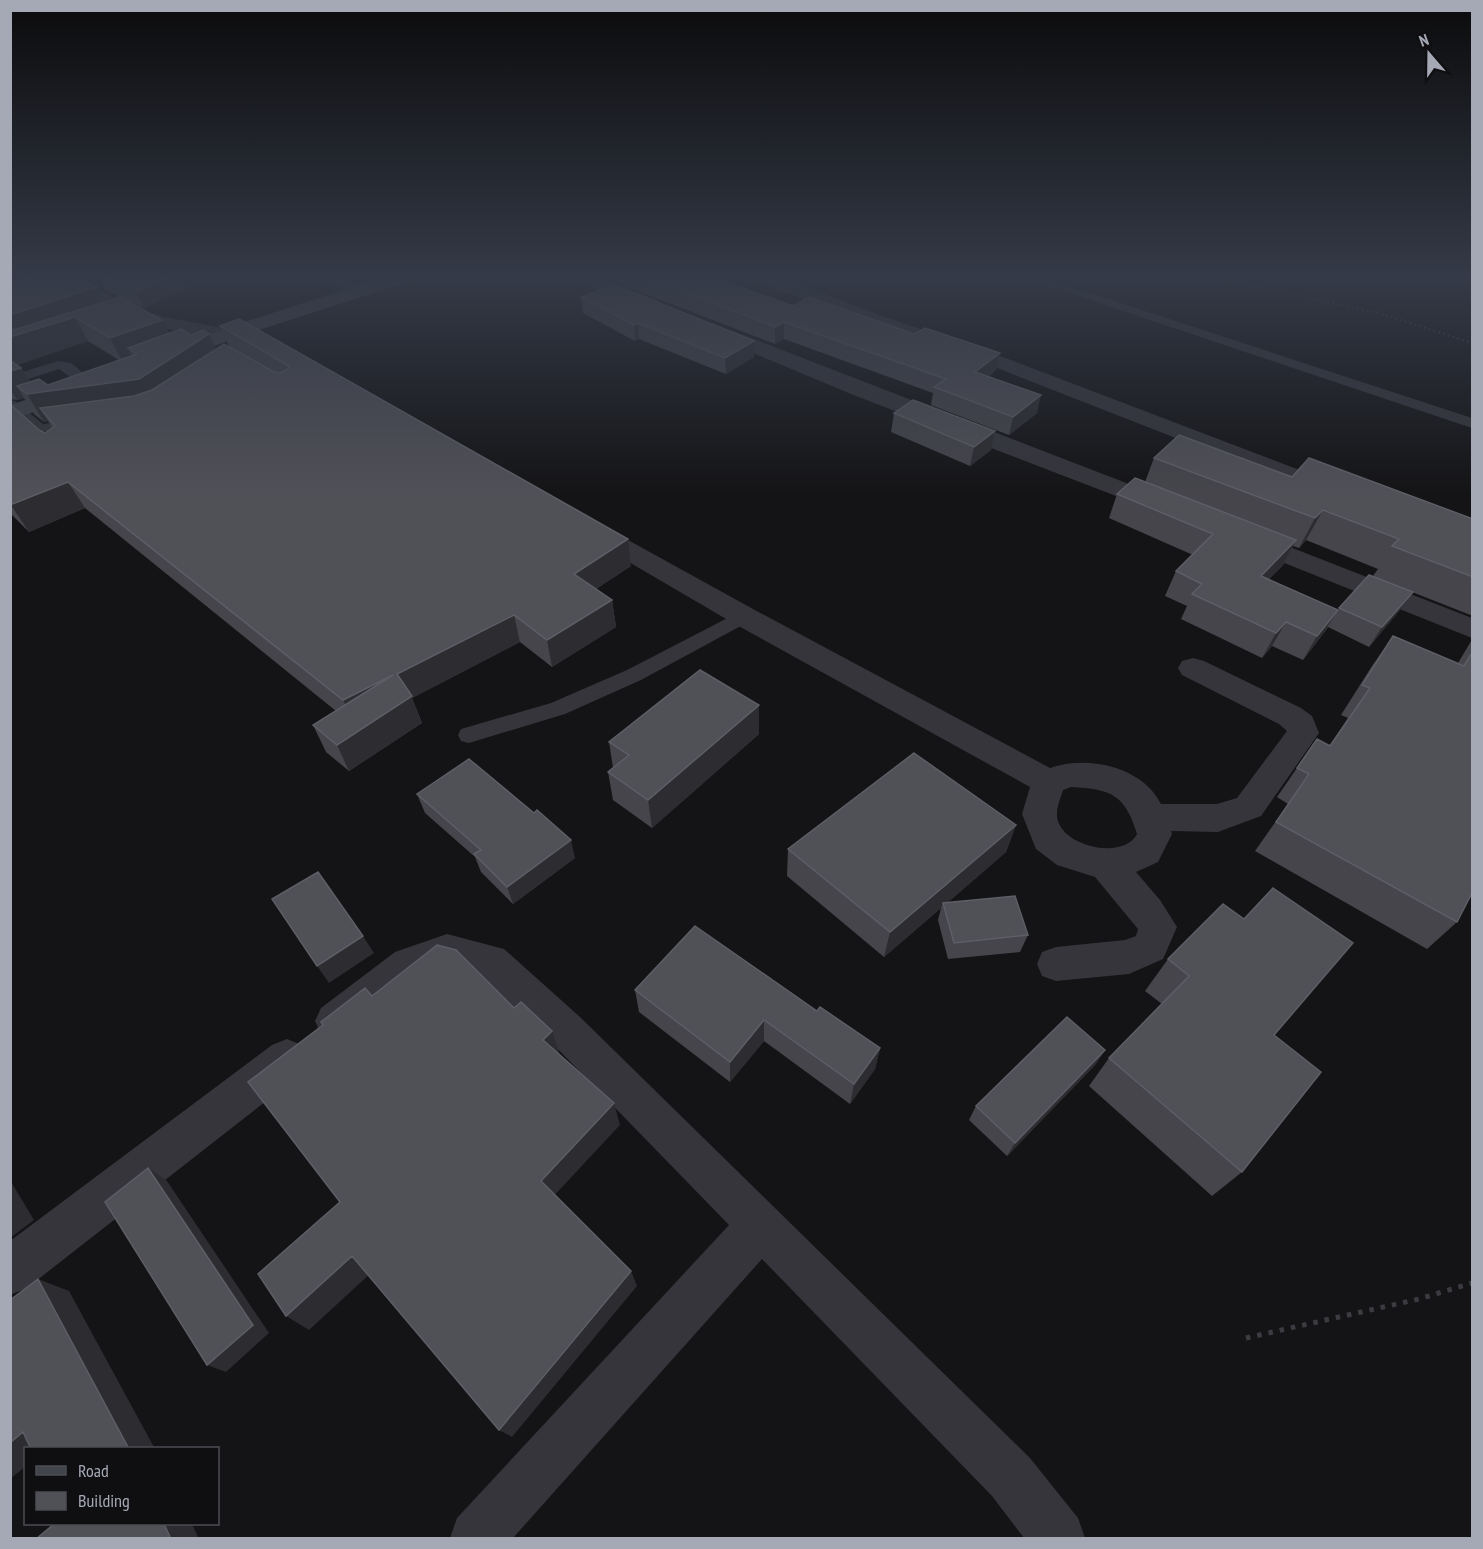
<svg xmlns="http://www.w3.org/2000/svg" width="1483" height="1549" font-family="'PT Sans Narrow',sans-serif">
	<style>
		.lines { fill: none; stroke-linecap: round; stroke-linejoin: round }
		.path-far1 { stroke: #3b3c42; stroke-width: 2; stroke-dasharray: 2 3; stroke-linecap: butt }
		.path { stroke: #3b3c42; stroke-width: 5; stroke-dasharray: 4.5 7; stroke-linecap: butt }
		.service { fill: #35353b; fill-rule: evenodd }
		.minor { fill: #35353b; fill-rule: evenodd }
		.secondary { fill: #42444b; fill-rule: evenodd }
		.wall { fill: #45454b; fill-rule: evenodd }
		.shaded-wall { fill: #2d2d31 }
		.building { fill: #505057; stroke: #5d5e66; stroke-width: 1.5 }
	</style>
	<rect width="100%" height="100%" fill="#141416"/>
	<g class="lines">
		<!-- path-far1 -->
		<path class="path-far1" d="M1210,277L1382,314L1472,343"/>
		<!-- path -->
		<path class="path" d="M1246,1338L1419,1299L1472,1283"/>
		<!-- service -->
		<path class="service" d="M315,277H334L368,288L369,291L368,294H358Z
			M1022,277H1041L1472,418V428Z
			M58,361L71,363L98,385L91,389L86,388L59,369L10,385V376Z
			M10,400L15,401L43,424L82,419L90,424L82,429L34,432L10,412Z
			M743,610L750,611L753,616L750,621L641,680L565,714L469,743L461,741L458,735L461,729L551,703L627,670Z"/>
		<!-- minor -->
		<path class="minor" d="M46,277H71L139,309L164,317L235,330L238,334L235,338L228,340L161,328L125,317L48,281Z
			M573,277H599L657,300L660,304L657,308H643L575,281Z
			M755,277H781L882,316L1011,360L1344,487L1347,492L1344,497L1335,499L1326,497L997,368L868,324L757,281Z
			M712,323L1173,501L1177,506L1173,511L1164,514L1155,511L856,396L705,333L702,329L705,325Z
			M590,521L599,524L753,609L1050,768C1087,755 1142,766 1161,804H1217L1237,798L1287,731L1279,724L1182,675L1178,668L1182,661L1193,658L1204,661L1301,708L1312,716L1319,733L1261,816L1218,832L1171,831L1172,834L1158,862L1136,872L1160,900L1177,927L1163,959L1129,974L1056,981L1042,976L1037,964L1042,952L1056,947L1125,940L1136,936L1138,929L1095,877L1057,865L1036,849L1022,814L1030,787L733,623L581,534L577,529L581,524ZM1071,787C1112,789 1125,795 1137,834C1123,862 1055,845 1057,813C1057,806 1061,797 1063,790Z
			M1246,530L1472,618V638L1237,544L1233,538L1237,532Z
			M447,934L504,949L580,1017L1030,1458L1078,1518L1085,1538H1024L992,1496L762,1259L513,1538H450L457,1518L729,1225L552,1043L479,976L447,968L422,977L349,1034L335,1040L321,1034L315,1021L321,1008L395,952Z
			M287,1039L302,1045L308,1059L302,1073L27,1288L10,1295V1241L272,1045Z"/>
		<!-- secondary -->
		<path class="secondary" d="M384,277H413L411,281L249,333L177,360L170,362L163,360L160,356L163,352L235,325Z
			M71,385L79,387L82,392L79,397L10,420V405Z"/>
	</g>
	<!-- wall -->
	<path class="wall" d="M98,277H188L191,287L143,308L127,300L162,320L169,333L216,350L229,347L220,326L631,566L596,589L612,600L616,627L552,667L520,642L412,698L422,723L349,771L326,752L313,725L336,711L85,508L29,532L10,513V404L39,430L45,433L52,428L48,421L44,422L34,414L24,398L17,400L10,399V282L97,287L104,302L119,297L105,290ZM88,341L119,360L48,385L30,382L21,368L17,365Z
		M602,277H713L793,306L996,370L988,377L1037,413L1009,435L931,405L933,393L784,339L775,344Z
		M581,297L754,341V357L726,374L639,339L635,341L583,313Z
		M894,413L995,431L991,450L970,466L891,432Z
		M1154,458L1292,477L1473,519V616L1412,592L1399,611L1369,647L1328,627L1323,634L1303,660L1272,646L1262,658L1181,619L1187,606L1165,596L1176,571L1193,555L1109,518L1117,494L1145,482ZM1306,540L1378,569L1373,576L1338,610L1269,579L1283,565L1293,546L1299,548Z
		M1393,636L1458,663L1473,638V891L1457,922L1427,949L1255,851L1288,804L1277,797L1317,739L1330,745L1348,718L1341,715L1372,666Z
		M759,734L652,828L613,800L608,772L613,768L609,742Z
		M417,794L575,858L513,904L481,872L475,857L425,813Z
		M1016,825L1006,852L948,902L1028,935L1020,952L948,959L938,920L941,908L884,957L787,876L788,849Z
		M1168,959L1274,1035L1242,1172L1212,1196L1089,1086L1109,1058L1162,1004L1145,991Z
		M635,990L817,1011L880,1048L875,1069L850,1104L764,1041L730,1082L639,1012Z
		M1105,1050L1095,1065L1007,1156L969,1120L976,1106Z"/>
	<!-- shaded-wall -->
	<path class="shaded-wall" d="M171,277H188L191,287L143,308L136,292Z
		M97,287L109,312L75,317L88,341L10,367V315Z
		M162,320L174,344L128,348L133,359L123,363L110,338Z
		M784,322V339L775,344V327Z
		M638,323L639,339L635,341L634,325Z
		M209,334L221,361L153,406L40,408L48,421L44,422L27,394L17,386L24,398L17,400L10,389V371L21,368L37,393Z
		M754,341V357L726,374L725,358Z
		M1000,353L996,370L971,390L975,372Z
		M1041,395L1037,413L1009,435L1013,417Z
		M995,431L991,450L970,466L974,447Z
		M68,482L85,508L29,532L11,505Z
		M1323,510L1306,540L1299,548L1315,518Z
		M628,539L631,566L578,601L574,574Z
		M1296,540L1283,565L1248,601L1261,576Z
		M1413,592L1399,611L1369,647L1382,627Z
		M612,600L616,627L552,667L547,640Z
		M1338,610L1323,634L1303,660L1317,636Z
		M514,615L520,642L412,698L422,723L349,771L337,745L356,727L343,700Z
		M1286,622L1272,646L1262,658L1276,633Z
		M759,705V734L652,828L648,800Z
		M1016,825L1006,852L944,906L943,903L941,908L884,957L890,932Z
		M571,840L575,858L513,904L507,887Z
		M363,936L374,953L329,983L317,966Z
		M764,1020V1041L730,1082V1062Z
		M552,1031L560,1055L543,1040Z
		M880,1048L875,1069L850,1104L854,1084Z
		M1105,1050L1095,1065L1007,1156L1015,1143Z
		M614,1103L620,1125L550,1200L541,1181Z
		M148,1168L167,1181L269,1333L226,1372L207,1365Z
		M10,1180L34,1220L10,1238Z
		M352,1256L372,1272L309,1330L286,1316Z
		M631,1271L637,1286L512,1437L499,1430Z
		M38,1279L69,1291L155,1449H129Z
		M23,1432L46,1449H26V1466L10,1479V1443Z
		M164,1524H192L199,1539H171Z"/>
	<!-- building -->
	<path class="building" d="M34,277H74L97,287L10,315V282Z
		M102,277H171L136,292Z
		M644,277H713L793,306L809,297L914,334L925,328L1000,353L975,372L1041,395L1013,417L934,387L946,379L784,322L775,327Z
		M614,285L754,341L725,358L638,323L634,325L581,297Z
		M120,297L162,320L110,338L75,317L10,337V331Z
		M239,319L628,539L574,574L612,600L547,640L514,615L397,674L412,696L337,745L313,725L393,675L343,700L68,482L10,505V404L39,430L45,433L55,426L40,408L134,396L152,390L224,344L274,372L281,373L288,369L289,366L220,326Z
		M181,329L191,335L203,330L209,334L139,379L27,394L17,386L39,379L48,385L137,354L128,348Z
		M10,360L21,368L10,371Z
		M913,400L995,431L974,447L894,413Z
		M1179,435L1292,477L1309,458L1473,519V577L1392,546L1399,539L1323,510L1315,518L1154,458Z
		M1135,478L1296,540L1261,576L1338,610L1317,636L1286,622L1276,633L1192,594L1202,584L1176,571L1213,534L1117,494Z
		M1369,575L1413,592L1382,627L1339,608Z
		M1393,636L1464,666L1473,651V891L1457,922L1276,822L1309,774L1297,768L1317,739L1330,746L1370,688L1362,685Z
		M700,670L759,705L648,800L608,772L629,755L609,742Z
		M914,753L1016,825L890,932L788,849Z
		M469,759L534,813L537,810L571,840L507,887L474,854L481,850L417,794Z
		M318,872L363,936L317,966L272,899Z
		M1273,888L1353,943L1274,1035L1321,1072L1242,1172L1109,1058L1189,976L1168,959L1223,904L1244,919Z
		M1015,896L1028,935L954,943L943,903Z
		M695,926L817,1011L820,1007L880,1048L854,1084L764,1020L730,1062L635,990Z
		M437,945L456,950L514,1008L521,1002L552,1031L543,1040L614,1103L541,1181L631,1271L499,1430L352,1256L286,1316L258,1274L340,1202L248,1082L323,1025L321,1022L365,988L372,996Z
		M1067,1017L1105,1050L1015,1143L976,1106Z
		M148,1168L253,1325L207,1365L105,1202Z
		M38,1279L129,1449H31L23,1432L10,1443V1300Z
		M54,1524H164L171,1539H36Z"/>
	<!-- sky -->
	<linearGradient id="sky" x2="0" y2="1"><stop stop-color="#0b0b0c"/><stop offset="0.56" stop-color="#343a47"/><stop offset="1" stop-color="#343a47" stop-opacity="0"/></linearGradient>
	<rect width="1483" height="494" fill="url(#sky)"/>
	<!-- border -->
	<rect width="1483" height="1549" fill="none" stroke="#a5a9b6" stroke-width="24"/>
	<!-- legend -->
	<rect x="24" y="1447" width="195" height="78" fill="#0f0f11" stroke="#4b4d53" stroke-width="1.5"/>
	<rect x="36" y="1466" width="30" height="9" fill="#42444b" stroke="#4b4d53" stroke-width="1.5"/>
	<text x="78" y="1477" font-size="18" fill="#a5a9b6">Road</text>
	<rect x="36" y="1492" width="30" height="18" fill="#505057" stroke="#4b4d53" stroke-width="1.5"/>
	<text x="78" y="1507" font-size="18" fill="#a5a9b6">Building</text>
	<!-- north arrow -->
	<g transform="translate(1429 54) rotate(340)" stroke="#0f0f11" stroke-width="4.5" paint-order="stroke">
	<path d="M0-4.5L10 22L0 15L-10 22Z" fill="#a5a9b6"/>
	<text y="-9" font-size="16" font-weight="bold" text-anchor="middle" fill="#a5a9b6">N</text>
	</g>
</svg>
